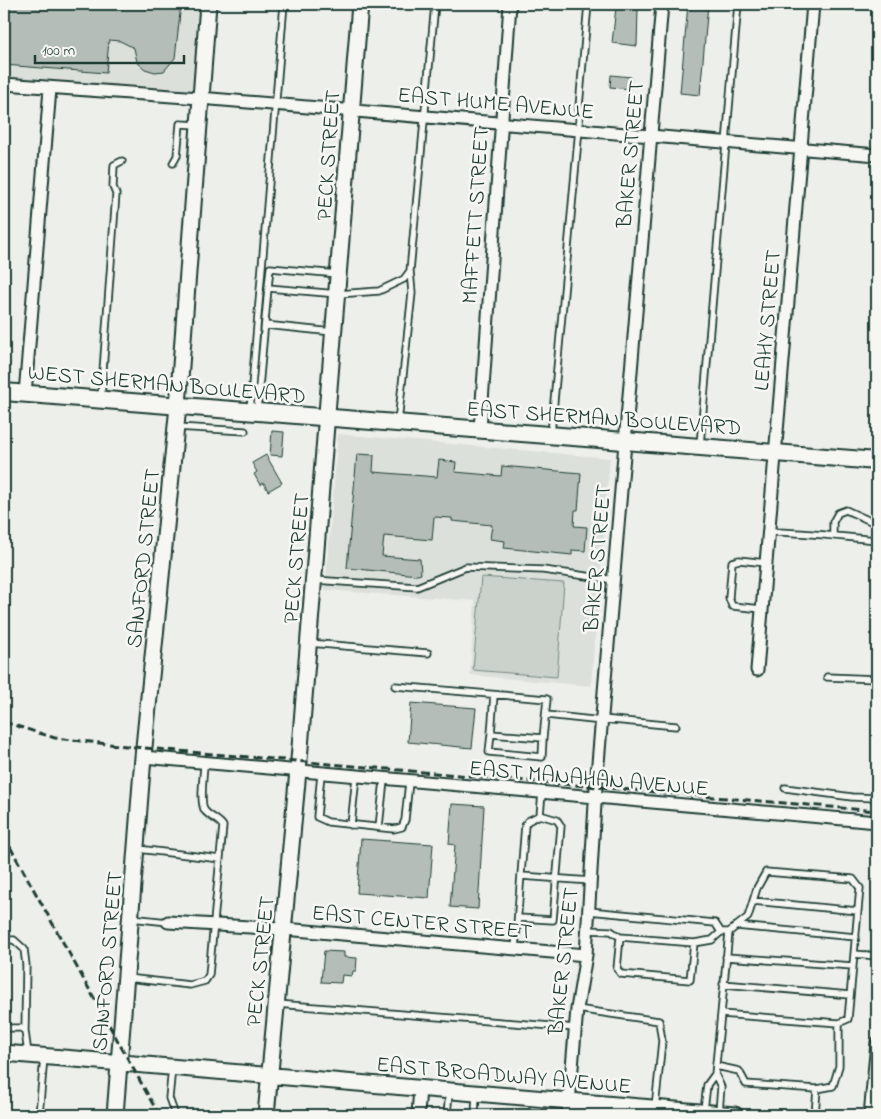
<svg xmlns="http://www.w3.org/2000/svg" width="881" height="1119" font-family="'Indie Flower',sans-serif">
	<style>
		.built { fill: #dce0db }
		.green { fill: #cbd2cc; stroke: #758880 }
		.building { fill: #b4bdb8; stroke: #1f3d34 }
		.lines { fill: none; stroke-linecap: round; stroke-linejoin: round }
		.service-casing { stroke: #1f3d34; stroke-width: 9 }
		.minor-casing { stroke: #1f3d34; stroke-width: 15 }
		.tertiary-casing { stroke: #1f3d34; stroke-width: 19 }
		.secondary-casing { stroke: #1f3d34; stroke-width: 20 }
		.service { stroke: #f6f6f2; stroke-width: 5.5 }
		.minor { stroke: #f6f6f2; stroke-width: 11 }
		.tertiary { stroke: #f6f6f2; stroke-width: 15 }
		.secondary { stroke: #f6f6f2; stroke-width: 16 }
		.rail { stroke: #1f3d34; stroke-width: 3; stroke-dasharray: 8 4; stroke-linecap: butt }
		.labels { text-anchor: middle; stroke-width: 5; stroke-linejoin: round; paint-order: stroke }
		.street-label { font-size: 22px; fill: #1f3d34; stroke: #f6f6f2 }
	</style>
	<rect width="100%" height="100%" fill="#edefea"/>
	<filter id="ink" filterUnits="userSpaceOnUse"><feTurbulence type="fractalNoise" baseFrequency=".02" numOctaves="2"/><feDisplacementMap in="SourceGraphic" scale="10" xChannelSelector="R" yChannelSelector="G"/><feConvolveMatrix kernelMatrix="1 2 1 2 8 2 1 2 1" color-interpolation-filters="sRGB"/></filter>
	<g filter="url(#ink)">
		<!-- built -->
		<path class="built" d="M4,4H205L197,94L4,79Z
			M338,434L610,458L591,686L470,675L475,601L325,590Z"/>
		<!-- green -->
		<path class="green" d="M481,577L564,583L557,677L473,670Z"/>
		<!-- building -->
		<path class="building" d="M4,4H181L175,58L164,71L155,72L145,69L137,62L134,48L120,41L109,40L106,73L4,65Z
			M688,4H708L700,95L680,93Z
			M616,7L638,9L637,46L612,43Z
			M611,75L631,77L630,89L610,87Z
			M272,431L284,432L282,456L270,455Z
			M357,454L374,455L373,472L437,477L439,460L456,462L455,472L501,476L502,466L581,473L578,510H575L574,526L587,527L585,551L572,550V555L504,548L505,541L490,539L492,525L452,521V518L434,517L432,540L384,536L382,556L420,559L421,574L418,575L347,568Z
			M266,455L282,483L268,491L264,483L260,485L254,474L257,472L252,463Z
			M411,703L476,708L472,748L408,742Z
			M452,804L484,806L478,909L450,907L455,845L449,844Z
			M361,839L433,844L429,898L357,893Z
			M324,951L344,952V957L357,958L356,971H353L352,976L342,975L341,983L321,982Z"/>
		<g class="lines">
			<defs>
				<path id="service" d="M173,163L177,156L180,124L198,125
					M268,288L270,268L338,274
					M265,325L333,332
					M101,398L116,194L113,187L114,165L122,161
					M250,410L284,4
					M257,410L268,288L338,294L379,291L404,279L410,271L435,4
					M398,422L412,293L410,271
					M176,427L245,431
					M551,434L579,129V107L588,4
					M700,445L738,4
					M769,532C806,532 841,537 877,540
					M833,535V522L838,513L846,510L877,524
					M314,580L417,587L466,567L543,570L615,580
					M762,609L732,606L729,598L732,562L739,560L766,563
					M309,643L428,653
					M827,677L877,679
					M395,686L547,699L543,738L491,734L494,695
					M546,715L602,721
					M602,719L676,726
					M491,734L489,752L542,757L543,738
					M321,774L317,817L328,822L394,829L402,827L405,820L409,782
					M785,788L852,797L877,798
					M351,825L356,777
					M379,827L384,780
					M138,849L220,859
					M521,876L591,881
					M753,901L858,911
					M589,911L715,923L721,932
					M131,918L168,922
					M518,918L553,920L561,826L557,820L540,815
					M736,926L856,937
					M587,930L611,931L620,937L694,943L712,940L721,932H729L748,917L757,888L766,872L853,879L860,888L854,954L877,956
					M620,937L617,969L621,974L690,980L694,943
					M4,940H14L24,949L26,965L25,1031
					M515,949L525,825L528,821L540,815L542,793
					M726,957L853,966
					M127,978L190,985L205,981L209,975L223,826C218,819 210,817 205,811C199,803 204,774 204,763
					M723,984L850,995
					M277,1004L576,1028
					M577,1009L659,1021L662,1041L655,1108
					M721,1014L729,932
					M4,1028H21L25,1031L28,1054
					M716,1066L739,1071L746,1084L817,1089L833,1086L839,1066V1023
					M172,1068L169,1098L175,1115
					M715,1074L721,1014L839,1023L848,1019L854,954
					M704,1110L707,1085L715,1074L721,1087L719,1112
					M39,1115L44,1057
					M447,1115L449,1093
					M475,1115L476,1095
					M815,1115L817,1089"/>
				<path id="minor" d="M4,84L200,98L877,155
					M25,394L50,89
					M480,430L510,4
					M757,670L813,4
					M143,757L877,822
					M168,922L284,929L586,955
					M418,1115L420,1088
					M568,1115L577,1009L586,955L596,787L662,4
					M870,1115L877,1043"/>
				<path id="tertiary" d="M4,1053L735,1115
					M115,1115L143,757L178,406L208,4
					M266,1115L299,760L360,4"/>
				<path id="secondary" d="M4,392L877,461"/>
			</defs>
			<!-- service casing -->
			<use href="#service" class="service-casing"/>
			<!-- minor casing -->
			<use href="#minor" class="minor-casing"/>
			<!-- tertiary casing -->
			<use href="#tertiary" class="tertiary-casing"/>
			<!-- secondary casing -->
			<use href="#secondary" class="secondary-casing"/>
			<!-- service -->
			<use href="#service" class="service"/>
			<!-- minor -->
			<use href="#minor" class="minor"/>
			<!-- tertiary -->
			<use href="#tertiary" class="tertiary"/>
			<!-- secondary -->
			<use href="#secondary" class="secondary"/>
			<!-- rail -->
			<path class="rail" d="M4,722L55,738L144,748L877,811
				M4,836L159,1115"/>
		</g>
	</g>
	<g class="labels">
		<!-- street labels -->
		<g class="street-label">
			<text transform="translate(496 102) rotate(5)" y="8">EAST HUME AVENUE</text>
			<text transform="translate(629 154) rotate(-85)" y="8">BAKER STREET</text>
			<text transform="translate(327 155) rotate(-86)" y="8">PECK STREET</text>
			<text transform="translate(474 215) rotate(-86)" y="8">MAFFETT STREET</text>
			<text transform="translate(766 320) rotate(-85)" y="8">LEAHY STREET</text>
			<text transform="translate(167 383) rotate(5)" y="8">WEST SHERMAN BOULEVARD</text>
			<text transform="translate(604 417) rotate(4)" y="8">EAST SHERMAN BOULEVARD</text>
			<text transform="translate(142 558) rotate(-84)" y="8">SANFORD STREET</text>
			<text transform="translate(295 558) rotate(-85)" y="8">PECK STREET</text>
			<text transform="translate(596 558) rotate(-85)" y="8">BAKER STREET</text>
			<text transform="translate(589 777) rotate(5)" y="8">EAST MANAHAN AVENUE</text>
			<text transform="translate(422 921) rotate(5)" y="8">EAST CENTER STREET</text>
			<text transform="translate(106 961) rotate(-85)" y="8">SANFORD STREET</text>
			<text transform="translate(259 961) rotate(-84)" y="8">PECK STREET</text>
			<text transform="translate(562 961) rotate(-84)" y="8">BAKER STREET</text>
			<text transform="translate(504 1074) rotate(5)" y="8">EAST BROADWAY AVENUE</text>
		</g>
	</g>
	<!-- margin -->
	<rect width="881" height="1119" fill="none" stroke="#f6f6f2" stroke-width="20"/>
	<rect x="10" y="10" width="861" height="1099" fill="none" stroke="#1f3d34" stroke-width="2" filter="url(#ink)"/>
	<!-- scale -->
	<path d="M35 55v8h149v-8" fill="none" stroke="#1f3d34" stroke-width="2.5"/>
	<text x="42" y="55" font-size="15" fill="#1f3d34" stroke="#f6f6f2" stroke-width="4" paint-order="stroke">100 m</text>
</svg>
